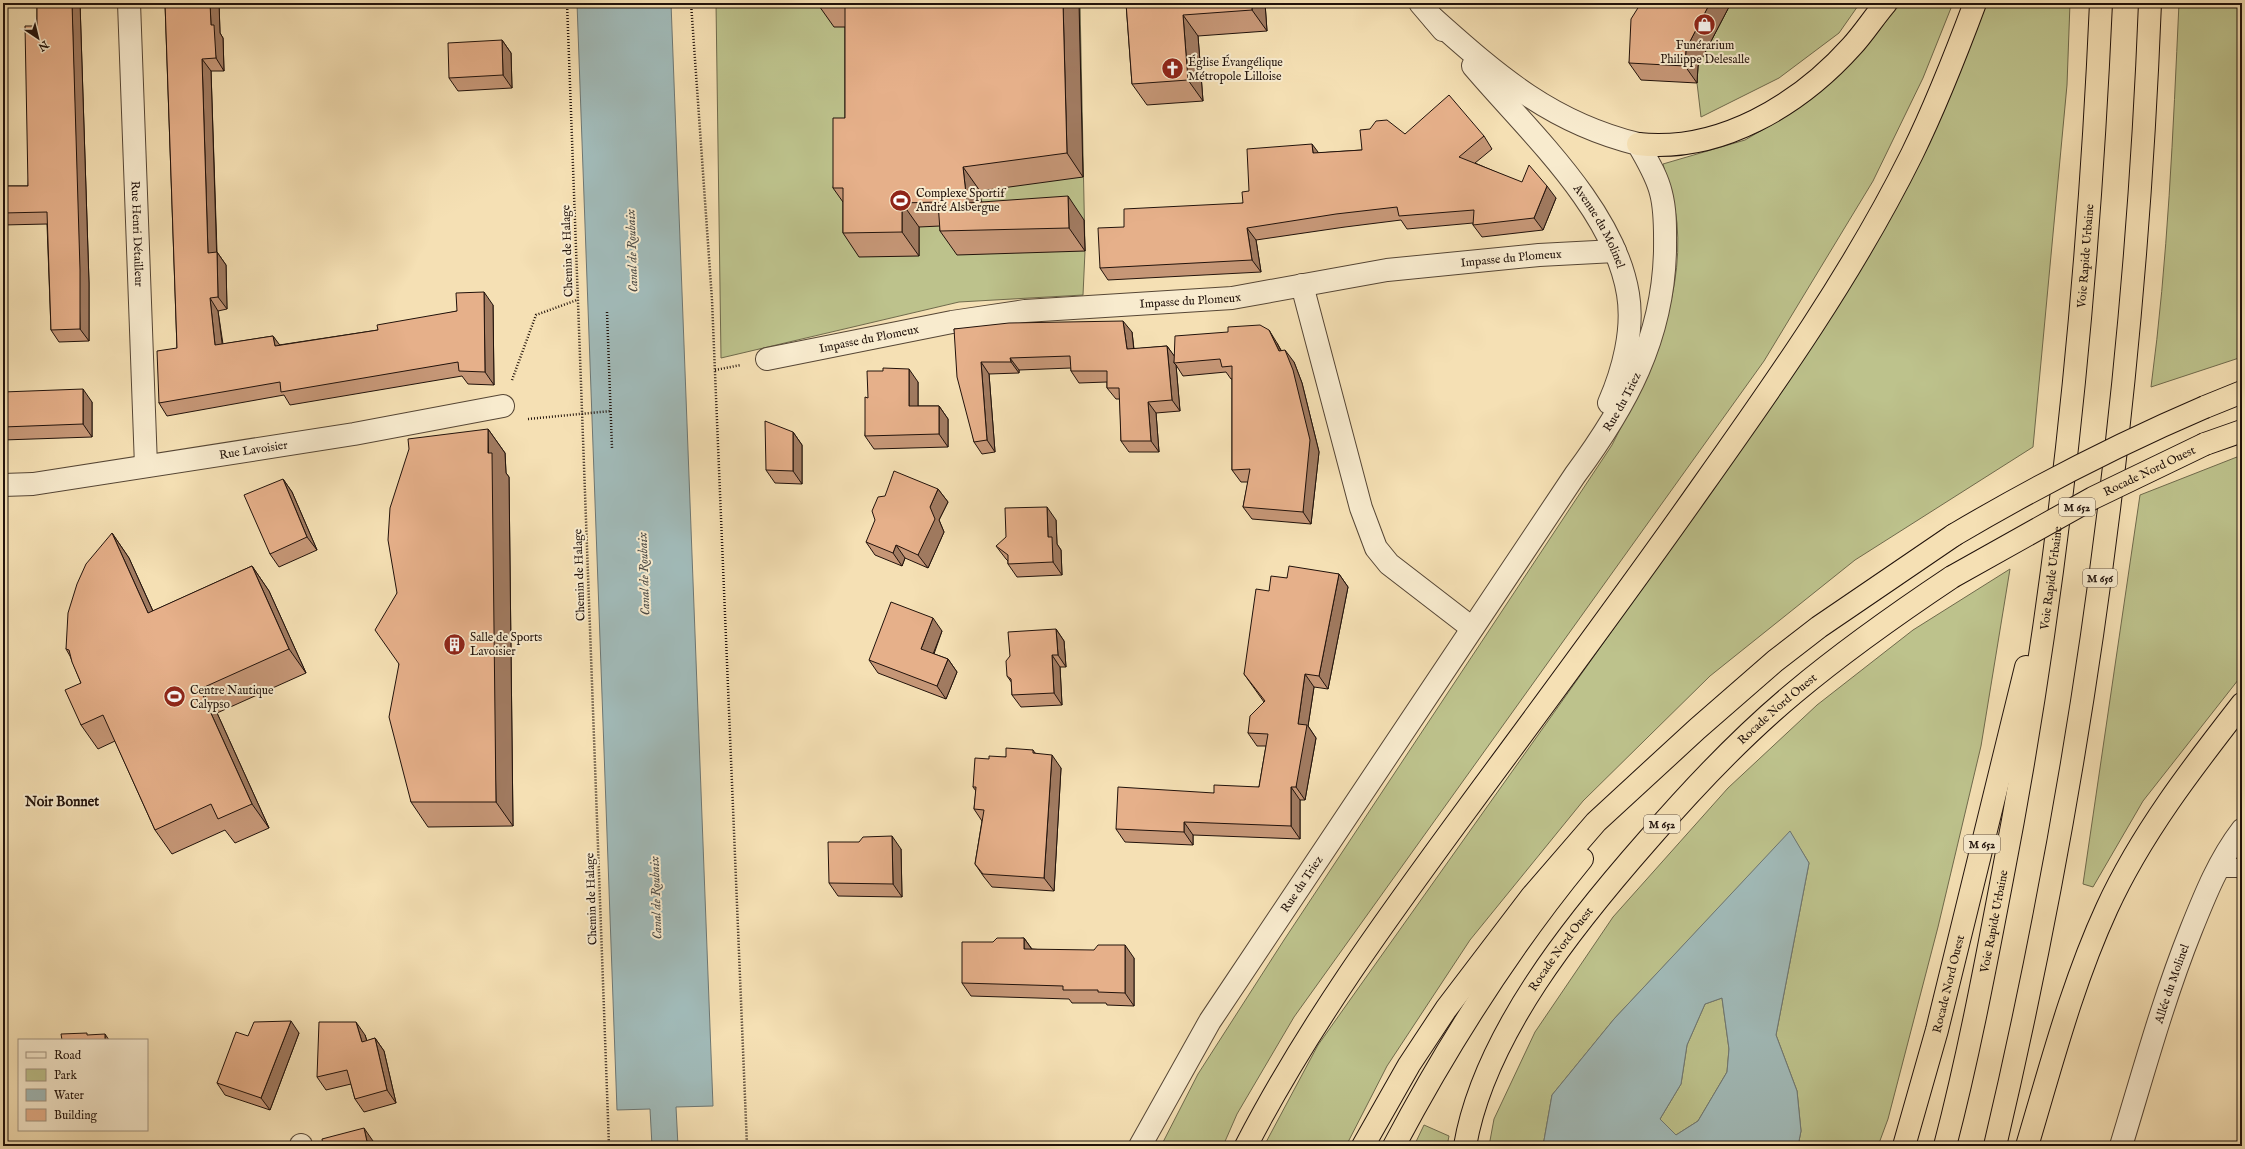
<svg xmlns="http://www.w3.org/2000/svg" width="2245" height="1149" font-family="'IM FELL English',serif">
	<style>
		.green { fill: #bdc28c; stroke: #6f6a4c }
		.water { fill: #a1bab8; stroke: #6e7773; fill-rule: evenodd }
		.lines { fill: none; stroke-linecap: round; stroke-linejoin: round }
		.service-casing { stroke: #564635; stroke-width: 20 }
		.minor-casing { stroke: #564635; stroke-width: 24 }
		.tertiary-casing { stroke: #564635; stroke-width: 24 }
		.trunk-casing { stroke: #21120b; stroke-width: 24 }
		.path { stroke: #21120b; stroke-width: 2.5; stroke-dasharray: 1 2; stroke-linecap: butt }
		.service { stroke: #f8ebce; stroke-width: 18 }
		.minor { stroke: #f8ebce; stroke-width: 22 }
		.tertiary { stroke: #f8ebce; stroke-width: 22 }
		.trunk { stroke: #f5e0b4; stroke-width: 22 }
		.trunk-bridge-casing { stroke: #21120b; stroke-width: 24; stroke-linecap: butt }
		.trunk-bridge { stroke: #f5e0b4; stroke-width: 22 }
		.wall { fill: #c69777; stroke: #21120b }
		.shaded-wall { fill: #a17b61; stroke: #21120b }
		.building { fill: #e6b08a; stroke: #21120b }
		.labels { text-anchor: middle; stroke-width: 4; stroke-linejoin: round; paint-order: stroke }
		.shield { fill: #f8ebce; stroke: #625346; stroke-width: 1 }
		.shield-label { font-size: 11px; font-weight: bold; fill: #21120b }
		.poi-label { font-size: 12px; fill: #21120b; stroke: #f8ebce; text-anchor: start }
		.street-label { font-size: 12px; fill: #21120b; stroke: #f8ebce }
		.water-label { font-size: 13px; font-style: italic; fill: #4e4d48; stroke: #f8ebce }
		.quarter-label { font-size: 14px; font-weight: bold; fill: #21120b; stroke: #f8ebce }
	</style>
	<rect width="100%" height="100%" fill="#f5e0b4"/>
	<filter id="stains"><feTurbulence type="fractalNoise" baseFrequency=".005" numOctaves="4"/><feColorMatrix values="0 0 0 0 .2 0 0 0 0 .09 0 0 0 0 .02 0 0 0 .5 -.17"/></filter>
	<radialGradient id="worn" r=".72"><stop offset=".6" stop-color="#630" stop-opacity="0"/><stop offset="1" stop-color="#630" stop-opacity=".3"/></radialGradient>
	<!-- green -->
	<path class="green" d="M716,3H1080L1085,251L1083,295L959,302L721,358Z
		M1731,3H1860L1839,33L1779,78L1701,117L1697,83L1698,63Z
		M1901,3H1953L1923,78L1873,181L1764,361L1294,1017L1237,1114L1223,1146H1161L1198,1074L1284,940L1612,445C1647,376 1684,303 1677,223C1675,203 1668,183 1663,164L1745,140L1786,116L1820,92L1860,54Z
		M1984,3H2070L2067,85L2033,447L1855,560L1710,676L1583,801L1470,940L1387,1066L1346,1146H1264L1318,1045L1785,387L1846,289Z
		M2179,3H2242V357L2151,387C2168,260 2173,132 2179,3Z
		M2242,455V675L2143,801L2093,887L2083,884L2140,495Z
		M2010,569L1981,746L1938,927L1888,1119L1878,1146H1798L1801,1131L1797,1091L1776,1035L1809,863L1790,832L1614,1019L1552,1095L1543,1146H1489L1494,1119L1535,1032L1613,917L1728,788L1817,705L1913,630Z
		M1722,998L1729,1049L1727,1072L1698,1121L1676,1135L1660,1119L1681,1084L1687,1045L1705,1004Z
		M1424,1125L1449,1136L1447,1146H1414Z"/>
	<!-- water -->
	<path class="water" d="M577,3H671L713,1106L676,1107L678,1146H652L650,1109L617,1110Z
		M1790,831L1809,863L1776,1035L1797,1091L1801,1131L1798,1146H1543L1552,1095L1614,1019ZM1722,998L1729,1049L1727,1072L1698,1121L1676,1135L1660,1119L1681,1084L1687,1045L1705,1004Z"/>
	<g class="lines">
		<defs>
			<path id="service" d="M2218,868H2242"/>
			<g id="minor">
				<path id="s1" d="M129,3L146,466"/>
				<path d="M1302,285L1361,508L1376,548L1389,564L1472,628"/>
				<path id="s2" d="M767,359L952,322L1025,311L1232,298L1387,270L1539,255L1615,251"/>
				<path id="s3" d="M3,485L33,484L354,434L503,406"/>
				<path d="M301,1146V1145"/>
			</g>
			<g id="tertiary">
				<path d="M1420,3L1443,30"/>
				<path id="s4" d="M1473,66C1527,130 1614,208 1628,294C1634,330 1623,371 1609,403"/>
				<path id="s5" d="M1140,1146L1210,1021L1575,475C1626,406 1663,339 1665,251C1665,232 1666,212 1661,193C1657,176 1647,160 1638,144C1552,123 1499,77 1434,19"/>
				<path id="s6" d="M2121,1146C2143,1074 2163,1000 2191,930C2205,895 2219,860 2242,830"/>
			</g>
			<g id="trunk">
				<path d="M1638,144C1720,153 1799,105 1852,46C1864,33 1874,17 1886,3"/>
				<path d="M2205,407L2242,392"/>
				<path d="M2205,444L2242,431"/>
				<path d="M1246,1146C1308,1026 1387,918 1467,809C1545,703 1624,597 1700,489C1776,382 1853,273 1912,154C1936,105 1956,54 1975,3"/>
				<path d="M1363,1146L1409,1065L1446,1009L1532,896L1596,822L1697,729L1775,661L1819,627L1954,535"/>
				<path d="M1394,1146C1448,1044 1509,948 1582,859"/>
				<path id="s7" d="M1465,1146C1484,1035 1575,923 1648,840C1693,788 1741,737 1794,693C1844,651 1898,613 1952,577"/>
				<path id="s8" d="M1904,1146L1937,1030L2026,667"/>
				<path id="s9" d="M1945,1146C1968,1058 1985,968 2002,879C2058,590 2088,297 2101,3"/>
				<path d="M1995,1146C2083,772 2135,387 2150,3"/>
				<path d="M2027,1146C2051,1066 2072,984 2107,908C2141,834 2192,768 2242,704"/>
			</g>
		</defs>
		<!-- service casing -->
		<use href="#service" class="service-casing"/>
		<!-- minor casing -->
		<use href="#minor" class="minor-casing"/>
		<!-- tertiary casing -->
		<use href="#tertiary" class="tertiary-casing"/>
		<!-- trunk casing -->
		<use href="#trunk" class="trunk-casing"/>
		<!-- path -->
		<path class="path" d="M567,3L609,1146
			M691,3L712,300L747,1146
			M607,312L612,448
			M715,370L741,365
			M512,380L536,315L577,300
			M528,419L611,411"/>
		<!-- service -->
		<use href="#service" class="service"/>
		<!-- minor -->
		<use href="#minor" class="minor"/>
		<!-- tertiary -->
		<use href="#tertiary" class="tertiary"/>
		<!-- trunk -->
		<use href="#trunk" class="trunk"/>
		<defs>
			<g id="trunk-bridge">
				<path d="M1954,535C2037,486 2116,445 2205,407"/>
				<path id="s10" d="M1952,577L2093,498L2205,444"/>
			</g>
		</defs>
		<!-- trunk-bridge casing -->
		<use href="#trunk-bridge" class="trunk-bridge-casing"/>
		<!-- trunk-bridge -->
		<use href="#trunk-bridge" class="trunk-bridge"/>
	</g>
	<!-- wall -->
	<path class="wall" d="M37,3H80L89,283V341L59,342L51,330L47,224L3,225V186H28L37,26Z
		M165,3H219L220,33L223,38L224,71H211L217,252L226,265L227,309L218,311L223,344L273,336L279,345L378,330L457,311L493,305L494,385L468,384L462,376L290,405L284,395L167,416L159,403L177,348Z
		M817,3H1079L1083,177L980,191L981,202L1084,220L1085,251L957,255L940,231V226L919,227V256L859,257L843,233V202L833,188L845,118V27H834Z
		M1126,3H1265L1267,31L1198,36L1203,101L1147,105L1132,84Z
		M1641,3H1731L1698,66L1697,83L1641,80L1629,63Z
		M502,40L511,53L512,88L458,91L449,78Z
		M1405,134L1484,136L1492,149L1475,163L1556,198L1543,230L1482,237L1473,225V223L1407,229L1401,220L1345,227L1256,240L1261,272L1108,280L1100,268L1124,227L1243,203L1249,191L1318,153L1362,150Z
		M954,329L1132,332L1134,349L1167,346L1174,356L1277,343L1281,350L1294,362L1302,383L1319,452L1311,524L1252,519L1243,507L1248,482H1241L1232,470V379H1231L1226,372L1183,376L1176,365L1180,411L1156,413L1159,452H1129L1121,441L1120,399H1116L1107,388V382L1079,383L1071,371V368L1019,370V373L989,374L995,452L982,454L974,442Z
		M918,382V406H939L948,419V447L874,449L865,436L868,398Z
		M3,392L92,402V437L3,440Z
		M488,429L505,453L506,473L509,477L513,826L428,827L411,802L399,664L397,593Z
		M793,432L802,445V484L775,483L766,470Z
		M283,479L292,492L317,550L279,567L270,554Z
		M938,489L948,502L939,520L944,532L928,568L905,558L902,566L875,555L866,542Z
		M1056,520L1057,544L1061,550L1062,575L1017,577L1008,564V561L1006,559L996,546Z
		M112,533L129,558L153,611L252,566L269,591L306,673L217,713L269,828L235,843L225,830L172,854L155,830L115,741L98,749L81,725V683L70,656L66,649Z
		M1339,574L1348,587L1328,689L1314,687L1308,726L1316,738L1305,800H1300V839L1193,835V845L1125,842L1116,829L1214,793L1259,787L1266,746H1257L1248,733L1264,702L1244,674L1269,591L1287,578Z
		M1056,629L1064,641L1066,667H1060L1062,705L1021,707L1012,695V683L1007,676Z
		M942,631L934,654L948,659L957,672L946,699L878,673L869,660Z
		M1033,750L1035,753L1061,768L1054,891L992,887L984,877L975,864L982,821L974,809L976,791L973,787L989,759L1006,757Z
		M901,849L902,897L838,896L829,883Z
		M1024,938L1032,949L1134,958V1006L1107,1005L1106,1003H1072L1069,999L971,996L962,983L993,942Z
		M299,1033L270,1110L225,1095L217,1083L248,1036Z
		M365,1035L367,1041L375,1038L384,1051L396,1103L364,1112L355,1099L351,1084L326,1090L317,1077Z"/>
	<!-- shaded-wall -->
	<path class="shaded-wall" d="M72,3H80L89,283V341L80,329Z
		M210,3H219L220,33L223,38L224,71L216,58L211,25Z
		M1063,3H1079L1083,177L1067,153Z
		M1252,3H1265L1267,31L1252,10Z
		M1710,3H1731L1698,66L1697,83L1685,66L1686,49Z
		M1183,15L1198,36L1203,101L1188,80Z
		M502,40L511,53L512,88L503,75Z
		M202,59L211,71L217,265L208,253Z
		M1312,144L1321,156L1313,153Z
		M963,167L980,191L984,227L967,203Z
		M1547,186L1556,198L1543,230L1534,218Z
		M1068,196L1084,220L1085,251L1069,228Z
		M902,203L919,227V256L902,232Z
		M1247,228L1256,240L1261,272L1252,260Z
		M217,252L226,265L227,309L218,297Z
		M484,292L493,305L494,385L485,372Z
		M210,298L218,311L224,358L215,345Z
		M1123,321L1132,332L1135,361L1127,349Z
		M1269,330L1277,343L1287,363L1279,351Z
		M273,336L282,348L275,346Z
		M1167,346L1175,357L1174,363L1176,365L1180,411L1172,400Z
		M1285,350L1294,362L1302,383L1319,452L1311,524L1303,512Z
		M1010,358L1019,370V373L1011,362Z
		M981,362L989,374L995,452L987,440Z
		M909,369L918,382V419L909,406Z
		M83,389L92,402V437L83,424Z
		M1148,402L1156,413L1159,452L1151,441Z
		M939,406L948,419V447L939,434Z
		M488,429L505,453L506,473L509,477L513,826L496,802Z
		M793,432L802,445V484L793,471Z
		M283,479L292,492L317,550L307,537Z
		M938,489L948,502L939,520L944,532L928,568L918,555L930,507Z
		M1047,507L1056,520L1057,544L1061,550L1062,575L1053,562L1048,537Z
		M112,533L129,558L165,638L148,613Z
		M896,545L905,558L902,566L893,553Z
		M252,566L269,591L306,673L289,649Z
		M1339,574L1348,587L1328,689L1319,676Z
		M933,618L942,631L930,662L921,649Z
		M1056,629L1064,641L1066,667L1058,655Z
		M1052,655L1060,667L1062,705L1054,693Z
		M948,659L957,672L946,699L937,686Z
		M1305,674L1314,687L1308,726L1316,738L1305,800L1296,787L1298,724Z
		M200,689L217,713L269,828L252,804Z
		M1052,755L1061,768L1054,891L1044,878Z
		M1291,787L1300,800V839L1291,826Z
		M1184,822L1193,835V845L1184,832Z
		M892,836L901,849L902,897L893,884Z
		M1024,938L1033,951L1024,949Z
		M1125,945L1134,958V1006L1125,993Z
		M291,1021L299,1033L270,1110L261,1098Z
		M356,1022L365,1035L371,1055L362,1042Z
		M105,1034L109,1040H105Z
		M375,1038L384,1051L396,1103L387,1090Z
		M364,1128L373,1141L374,1146H368Z"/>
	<!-- building -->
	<path class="building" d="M37,3H72L80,270V329L51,330L47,212L3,213V186H28L25,26H37Z
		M165,3H210L211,25H214L216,58L202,59L208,253L217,252L218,297L210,298L215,345L273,336L275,346L378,330L377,325L457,311L456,293L484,292L485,372L459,371L458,362L281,392L280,382L159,403L157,351L177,348Z
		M845,3H1063L1067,153L963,167L967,203L1068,196L1069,228L940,231L938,202L902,203V232L843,233V188H833V118H845Z
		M1126,3H1252V10L1183,15L1188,80L1132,84Z
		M1641,3H1710L1686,49L1685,66L1629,63L1631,19Z
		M502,40L503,75L449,78L448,43Z
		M1449,95L1484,136L1459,157L1522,182L1529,165L1547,186L1534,218L1473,225L1474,210L1399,216L1397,207L1336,214L1247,228L1252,260L1100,268L1098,228L1124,227V209L1243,203L1242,192L1249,191L1247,149L1312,144L1313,153L1362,150L1360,130L1370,129L1376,121L1387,120L1405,134Z
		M1123,321L1127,349L1167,346L1172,400L1148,402L1151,441H1121L1119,388H1107V371H1071L1070,356L1010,358L1011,362H981L987,440L974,442L957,377L954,329L1009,323Z
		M1260,325L1269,330L1279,351L1285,350L1293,370L1310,440L1303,512L1243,507L1250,469L1232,470V366L1222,367L1220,359L1174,363L1175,336L1228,332V327Z
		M883,368L909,369V406H939V434L865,436V397L868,398L867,371H883Z
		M83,389V424L3,427V392Z
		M765,421L793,432V471L766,470Z
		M488,429V453H492L496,802H411L389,717L399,664L375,630L397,593L388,540L390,508L409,449L408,439Z
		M894,471L938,489L930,507L935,519L918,555L896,545L893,553L866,542L875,520L872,511L878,497L885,496Z
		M283,479L307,537L270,554L244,495Z
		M1047,507L1048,537H1052L1053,562L1008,564V555L996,546L1006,537L1005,508Z
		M112,533L148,613L252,566L289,649L200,689L252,804L218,819L211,804L155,830L103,715L81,725L65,690L81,683L72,662L69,650L66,649L68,613L77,584L86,564Z
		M1289,566L1339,574L1319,676L1305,674L1298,724L1307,725L1296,787H1291V826L1184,822V832L1116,829L1118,787L1214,793V785L1259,787L1268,734L1248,733L1250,716L1265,701L1244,674L1256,589L1269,591L1271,576L1287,578Z
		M891,602L933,618L921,649L948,659L937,686L869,660Z
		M1056,629L1058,655H1052L1054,693L1012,695L1011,679L1007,676L1006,661L1010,656L1008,632Z
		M1006,748L1033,750V753L1052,755L1044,878L983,874L975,864L984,810L974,809L976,787H973L975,758L989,759V756L1006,757Z
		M892,836L893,884L829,883L828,842H859L863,837Z
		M997,938H1024V949L1094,950L1098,945H1125V993L1098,992V990H1063V986L962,983V942H993Z
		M291,1021L261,1098L217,1083L236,1032L248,1036L254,1022Z
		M319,1022H356L362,1042L375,1038L387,1090L355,1099L347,1070L317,1077Z
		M87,1033V1035L105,1034V1040H62L61,1034Z
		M364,1128L368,1146H323L322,1139Z"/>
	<!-- icons -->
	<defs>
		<symbol id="shop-disc" viewBox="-11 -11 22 22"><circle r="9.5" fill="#8f2418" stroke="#f8ebce"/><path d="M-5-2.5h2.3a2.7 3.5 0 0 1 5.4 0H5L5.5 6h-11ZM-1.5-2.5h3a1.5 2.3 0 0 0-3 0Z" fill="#fff"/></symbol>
		<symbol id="church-disc" viewBox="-11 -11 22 22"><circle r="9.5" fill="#8f2418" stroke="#f8ebce"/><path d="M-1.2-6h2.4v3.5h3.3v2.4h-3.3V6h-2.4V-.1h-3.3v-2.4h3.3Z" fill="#fff"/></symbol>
		<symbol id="stadium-disc" viewBox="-11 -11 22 22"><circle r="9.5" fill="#8f2418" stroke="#f8ebce"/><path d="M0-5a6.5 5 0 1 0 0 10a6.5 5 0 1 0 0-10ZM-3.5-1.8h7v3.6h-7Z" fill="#fff"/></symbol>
		<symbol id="building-disc" viewBox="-11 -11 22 22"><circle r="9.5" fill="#8f2418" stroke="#f8ebce"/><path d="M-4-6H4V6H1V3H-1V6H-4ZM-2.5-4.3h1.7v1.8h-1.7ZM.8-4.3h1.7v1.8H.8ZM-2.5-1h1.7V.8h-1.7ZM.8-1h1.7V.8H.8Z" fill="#fff"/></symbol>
	</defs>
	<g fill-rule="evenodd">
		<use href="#shop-disc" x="1692" y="12" width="25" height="25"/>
		<use href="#church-disc" x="1160" y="56" width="25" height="25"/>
		<use href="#stadium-disc" x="888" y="188" width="25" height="25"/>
		<use href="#building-disc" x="442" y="632" width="25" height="25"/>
		<use href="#stadium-disc" x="162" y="684" width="25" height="25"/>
	</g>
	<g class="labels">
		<!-- shield labels -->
		<g class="shield">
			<rect x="2059" y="498" width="36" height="18" rx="3"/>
			<rect x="2083" y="569" width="34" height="18" rx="3"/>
			<rect x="1644" y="815" width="36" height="18" rx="3"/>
			<rect x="1964" y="835" width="36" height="18" rx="3"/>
		</g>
		<g class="shield-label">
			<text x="2077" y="511">M 652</text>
			<text x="2100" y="582">M 656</text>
			<text x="1662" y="828">M 652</text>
			<text x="1982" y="848">M 652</text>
		</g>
		<!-- poi labels -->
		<g class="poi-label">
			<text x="1705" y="49" text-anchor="middle">Funérarium<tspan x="1705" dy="14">Philippe Delesalle</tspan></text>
			<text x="1188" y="66">Église Évangélique<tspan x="1188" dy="14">Métropole Lilloise</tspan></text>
			<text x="916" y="197">Complexe Sportif<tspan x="916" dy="14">André Alsbergue</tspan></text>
			<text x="470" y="641">Salle de Sports<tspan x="470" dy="14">Lavoisier</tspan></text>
			<text x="190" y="694">Centre Nautique<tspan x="190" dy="14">Calypso</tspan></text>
		</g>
		<!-- street labels -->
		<g class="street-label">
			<text dy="4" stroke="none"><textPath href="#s4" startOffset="205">Avenue du Molinel</textPath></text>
			<text dy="4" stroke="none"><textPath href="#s1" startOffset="231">Rue Henri Détailleur</textPath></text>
			<text transform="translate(567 251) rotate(-92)" y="4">Chemin de Halage</text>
			<text dy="4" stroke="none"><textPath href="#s9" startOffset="902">Voie Rapide Urbaine</textPath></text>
			<text dy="4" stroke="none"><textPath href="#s2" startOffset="752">Impasse du Plomeux</textPath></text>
			<text dy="4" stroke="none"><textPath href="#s2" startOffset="428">Impasse du Plomeux</textPath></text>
			<text dy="4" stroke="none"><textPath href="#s2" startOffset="104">Impasse du Plomeux</textPath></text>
			<text dy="4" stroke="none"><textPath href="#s5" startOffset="887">Rue du Triez</textPath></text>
			<text dy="4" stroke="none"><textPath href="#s3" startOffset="253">Rue Lavoisier</textPath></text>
			<text dy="4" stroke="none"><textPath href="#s10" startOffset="224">Rocade Nord Ouest</textPath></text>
			<text transform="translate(579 575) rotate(-92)" y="4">Chemin de Halage</text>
			<text dy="4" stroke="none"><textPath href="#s9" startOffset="578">Voie Rapide Urbaine</textPath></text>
			<text dy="4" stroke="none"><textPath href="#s7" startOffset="545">Rocade Nord Ouest</textPath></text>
			<text dy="4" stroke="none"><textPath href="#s5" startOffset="308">Rue du Triez</textPath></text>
			<text transform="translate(591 899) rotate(-92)" y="4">Chemin de Halage</text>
			<text dy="4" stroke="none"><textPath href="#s9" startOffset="230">Voie Rapide Urbaine</textPath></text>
			<text dy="4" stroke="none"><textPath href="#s7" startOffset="221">Rocade Nord Ouest</textPath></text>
			<text dy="4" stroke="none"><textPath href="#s8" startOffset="168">Rocade Nord Ouest</textPath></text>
			<text dy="4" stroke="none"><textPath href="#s6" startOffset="170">Allée du Molinel</textPath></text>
		</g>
		<!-- water labels -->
		<g class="water-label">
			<text transform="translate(631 251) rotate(-92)" y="5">Canal de Roubaix</text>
			<text transform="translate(643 574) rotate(-92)" y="5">Canal de Roubaix</text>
			<text transform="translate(655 898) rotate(-92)" y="5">Canal de Roubaix</text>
		</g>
		<!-- quarter labels -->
		<g class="quarter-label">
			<text x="62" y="806">Noir Bonnet</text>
		</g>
	</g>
	<!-- margin -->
	<rect width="2245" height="1149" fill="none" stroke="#f5e0b4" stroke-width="16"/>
	<rect x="4" y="4" width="2237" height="1141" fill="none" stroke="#21120b" stroke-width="2"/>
	<rect x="8" y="8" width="2229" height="1133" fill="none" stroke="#21120b"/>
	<!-- legend -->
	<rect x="18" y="1039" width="130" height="92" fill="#f8ebce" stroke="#a29480"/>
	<rect x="26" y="1052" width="20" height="6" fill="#f8ebce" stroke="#a29480"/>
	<text x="54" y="1059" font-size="12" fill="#21120b">Road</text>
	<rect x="26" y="1069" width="20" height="12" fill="#bdc28c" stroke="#a29480"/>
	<text x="54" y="1079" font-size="12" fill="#21120b">Park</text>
	<rect x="26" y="1089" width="20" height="12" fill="#a1bab8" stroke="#a29480"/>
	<text x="54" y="1099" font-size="12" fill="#21120b">Water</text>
	<rect x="26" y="1109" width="20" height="12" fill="#e6b08a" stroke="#a29480"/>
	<text x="54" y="1119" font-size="12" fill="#21120b">Building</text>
	<!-- north arrow -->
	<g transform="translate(38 38) rotate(145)" stroke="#f8ebce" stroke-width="3" paint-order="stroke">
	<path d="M0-3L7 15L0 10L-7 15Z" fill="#21120b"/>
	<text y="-6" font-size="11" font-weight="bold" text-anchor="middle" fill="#21120b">N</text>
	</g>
	<rect width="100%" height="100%" filter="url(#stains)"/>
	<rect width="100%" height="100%" fill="url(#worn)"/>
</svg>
